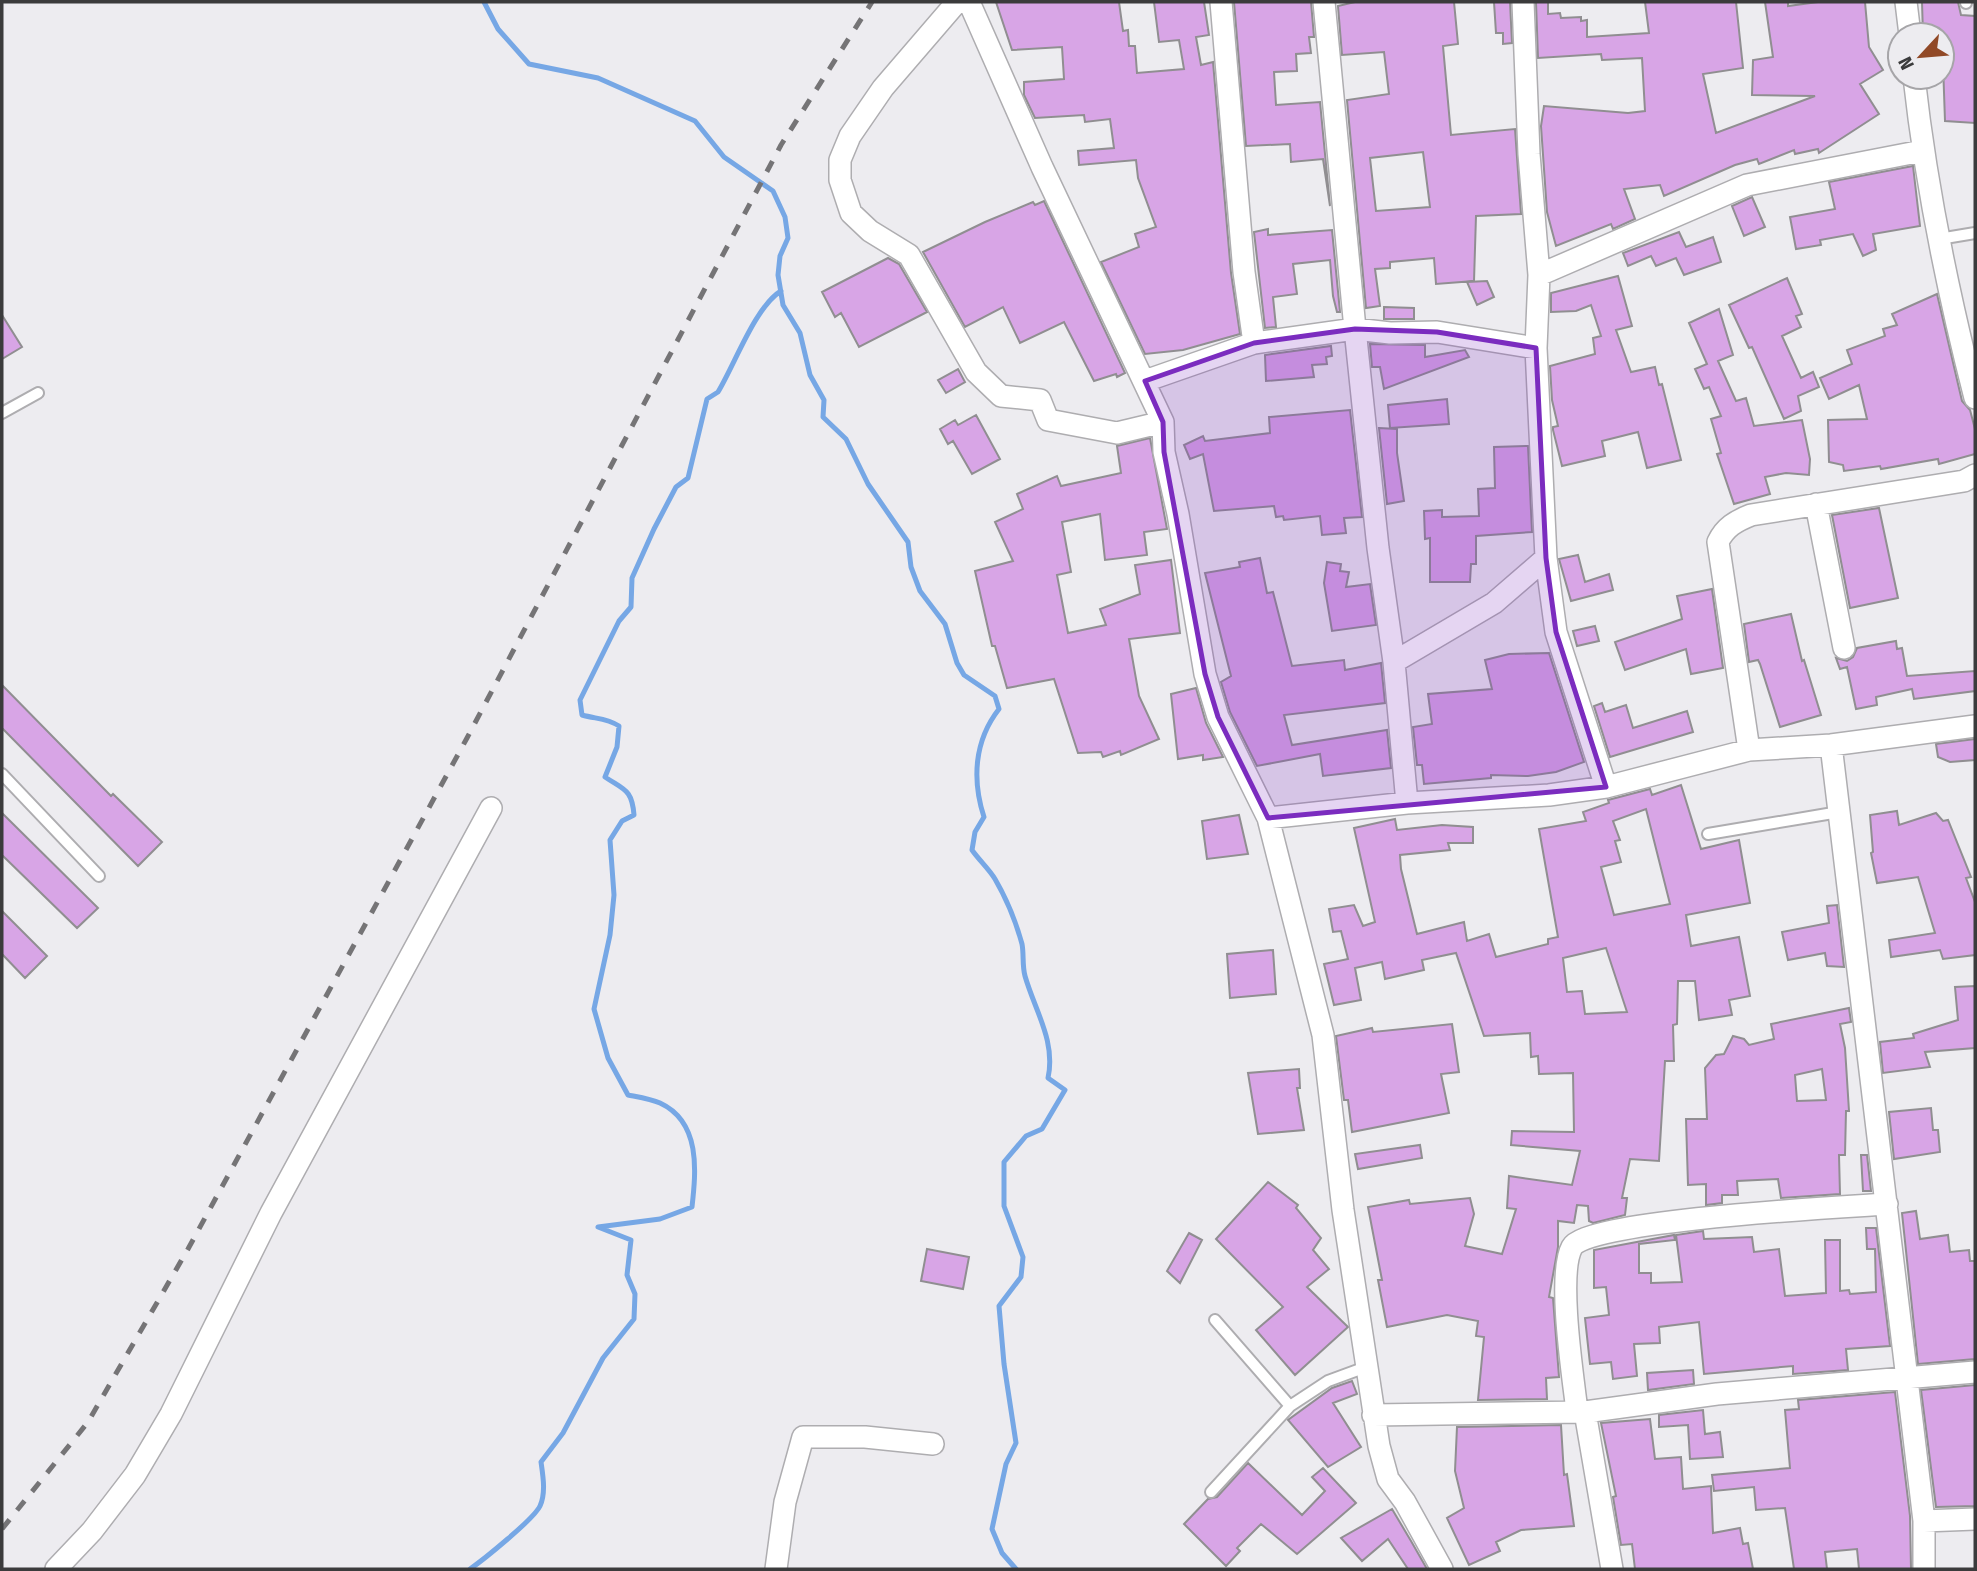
<svg xmlns="http://www.w3.org/2000/svg" width="1977" height="1571" font-family="'Fira Sans Condensed',sans-serif">
	<style>
		.lines { fill: none; stroke-linecap: round; stroke-linejoin: round }
		.stream { stroke: #76a7e5; stroke-width: 5 }
		.building { fill: #d8a5e6; stroke: #908e91; stroke-width: 2; fill-rule: evenodd }
		.service-casing { stroke: #aeadb0; stroke-width: 14 }
		.minor-casing { stroke: #aeadb0; stroke-width: 24 }
		.service { stroke: #fff; stroke-width: 10 }
		.minor { stroke: #fff; stroke-width: 21 }
		.rail { stroke: #757476; stroke-width: 5; stroke-dasharray: 12 12; stroke-linecap: butt }
		.marked { fill: #7b2cbf; fill-opacity: 0.2; stroke: #7b2cbf; stroke-width: 5; stroke-linejoin: round }
	</style>
	<rect width="100%" height="100%" fill="#edecf0"/>
	<g class="lines">
		<!-- stream -->
		<path class="stream" d="M484,2L498,29L529,64L598,78L695,121L724,157L773,191L785,217L788,238L780,256L778,275L783,305L800,333L810,375L824,400L823,417L846,439L868,484L908,542L911,567L920,591L945,624L957,663L964,675L995,696L999,709C974,741 972,780 984,817L975,832L972,850C979,860 989,869 995,879C1006,898 1016,922 1022,944C1024,954 1022,965 1025,976C1035,1011 1056,1041 1048,1078L1065,1090L1042,1129L1026,1136L1004,1162V1206L1023,1257L1021,1277L999,1306L1004,1364L1016,1443L1006,1464L992,1529L1002,1553L1016,1569
			M470,1569C483,1560 534,1519 540,1506C546,1493 543,1476 541,1462L563,1433L603,1358L634,1319L635,1294L627,1275L631,1240L598,1227L660,1219L692,1207C696,1171 701,1122 660,1103C651,1099 638,1097 628,1095L608,1058L594,1009L610,935L614,895L610,840L622,821L634,815C632,789 624,790 605,777L617,747L619,726C607,718 596,719 582,715L580,700L619,621L631,607L632,578L654,529L676,487L688,478L707,399L718,392C735,364 755,307 781,291"/>
	</g>
	<!-- building -->
	<path class="building" d="M996,2H1119L1123,31L1128,30L1129,46H1135L1137,73L1184,69L1179,40L1159,42L1154,2H1204L1209,35L1196,37L1201,65L1213,62L1231,273L1240,334L1183,350L1145,354L1101,262L1139,247L1135,234L1156,227L1138,178L1136,160L1079,165L1078,151L1114,148L1110,119L1085,122L1084,115L1035,118L1024,95V82L1064,79L1062,47L1012,50Z
		M1234,2H1311L1314,37H1309L1311,53L1296,54L1297,71L1274,72L1276,105L1320,102L1330,206L1323,159L1291,162L1290,144L1246,146Z
		M1355,2H1454L1458,44L1443,46L1451,135L1515,129L1521,214L1476,216L1474,281L1436,284L1434,258L1390,262V268L1375,269L1380,306L1366,308L1347,100L1389,94L1384,52L1342,55L1338,6ZM1423,152L1430,207L1376,211L1370,158Z
		M1494,2H1510L1512,43L1503,44V33H1496Z
		M1536,2H1548V14L1560,13L1561,18L1581,17V21L1587,20V37L1649,33L1645,2H1736L1743,68L1703,74L1716,133L1815,96L1752,95L1753,60L1773,57L1765,2H1788V6L1818,2H1865L1869,47L1883,70L1860,84L1879,114L1819,153L1818,149L1795,154L1794,150L1759,164L1757,159L1735,165L1664,196L1660,185L1624,189L1635,219L1613,229L1611,224L1556,246L1547,212L1541,126L1544,106L1628,113L1645,111L1642,58L1602,60L1601,54L1538,58Z
		M1922,2H1958L1961,15L1975,16V123L1945,121L1942,35H1923Z
		M1913,166L1920,226L1873,234L1876,250L1863,256L1853,234L1820,240L1821,245L1796,249L1790,217L1835,209L1829,182Z
		M1752,197L1765,227L1744,236L1732,206Z
		M1044,201L1125,373L1117,377L1116,374L1094,381L1064,322L1020,343L1003,307L965,327L923,252L985,222L1033,202L1035,205Z
		M1268,229V235L1332,230L1340,312H1337L1333,296L1330,260L1293,264L1297,294L1273,297L1276,327L1265,328L1254,232Z
		M1679,232L1686,247L1713,237L1721,262L1684,275L1676,258L1656,266L1651,256L1628,266L1623,253Z
		M888,258L899,264L927,312L859,347L841,313L835,317L822,292Z
		M1618,276L1632,326L1616,330L1631,372L1655,367L1659,385L1662,384L1681,460L1647,468L1638,432L1602,441L1605,456L1562,466L1553,430V427L1558,426L1552,400L1550,366L1595,354L1593,338L1601,336L1591,305L1576,311L1551,312V293Z
		M1787,278L1802,314L1796,316L1801,327L1782,336L1801,378L1813,372L1819,387L1798,396L1801,411L1784,419L1752,347L1749,348L1729,305Z
		M1487,281L1494,297L1477,305L1467,282Z
		M1937,294L1962,401L1970,410L1975,429V454L1939,464L1938,459L1881,469L1880,466L1844,471L1843,465L1829,462L1828,420L1867,419L1859,385L1829,399L1820,378L1852,364L1847,350L1885,336L1883,329L1897,325L1892,314Z
		M1384,307L1414,308V319H1384Z
		M1719,309L1733,355L1718,361L1736,401L1746,398L1754,426L1802,420L1810,459L1809,475L1786,473L1765,477L1770,494L1734,504L1717,454L1721,453L1711,419L1721,416L1709,387L1704,389L1695,369L1707,364L1689,323Z
		M2,315L22,347L2,359Z
		M1370,344L1425,345V357L1465,350L1469,357L1384,389L1380,367H1372Z
		M1331,346L1332,356L1326,357L1327,364L1312,365L1314,377L1266,381L1265,355Z
		M958,369L965,382L946,393L938,380Z
		M1447,399L1449,424L1390,428L1388,405Z
		M1350,410L1362,517L1344,518L1346,533L1322,535L1320,516L1284,520L1283,516L1276,517L1274,506L1214,511L1203,454L1190,459L1184,445L1203,436L1205,441L1270,433L1269,417Z
		M976,415L1000,459L972,474L953,441L948,444L940,429L955,420L958,425Z
		M1379,428L1397,429V453L1404,501L1387,504Z
		M1150,438L1167,529L1144,532L1147,555L1105,560L1100,514L1062,522L1071,572L1057,575L1068,633L1106,625L1100,609L1140,594L1135,565L1171,560L1180,633L1129,639L1139,696L1159,739L1121,755L1120,751L1103,757L1101,752L1078,753L1054,679L1007,688L995,646H992L975,571L1013,561L995,522L1023,509L1017,494L1057,476L1061,486L1121,473L1117,446Z
		M1528,446L1532,532L1476,536V564H1471L1470,582H1430V538L1425,539L1424,511L1442,510V517L1479,516L1478,489L1495,488L1494,447Z
		M1879,508L1898,598L1850,608L1832,515Z
		M1578,555L1585,582L1609,574L1613,590L1571,601L1559,559Z
		M1260,558L1267,593L1273,592L1292,666L1344,660L1345,670L1381,663L1385,703L1284,715L1292,745L1387,730L1391,768L1323,776L1320,754L1257,766L1230,712L1221,682L1231,676L1205,573L1240,567L1239,562Z
		M1327,562L1341,564L1340,571L1349,572L1346,587L1370,584L1376,625L1332,631L1324,583Z
		M1712,589L1723,668L1691,674L1686,649L1625,670L1615,642L1682,619L1677,596Z
		M1791,614L1802,661L1804,660L1821,715L1780,727L1760,664L1758,660L1749,662L1744,624Z
		M1595,626L1599,641L1577,646L1573,631Z
		M1896,641L1897,649L1902,648L1907,676L1975,671V691L1914,699L1912,689L1876,697L1877,705L1856,709L1847,667L1840,669L1836,658L1847,661L1853,657L1857,648Z
		M1549,653L1584,762L1556,772L1528,776L1491,775V778L1424,784L1422,765H1417L1413,727L1432,724L1428,694L1492,689L1485,660L1509,654Z
		M2,685L111,796L113,794L162,842L138,866L2,728Z
		M1196,688L1206,723L1223,757L1203,760V755L1178,759L1171,694Z
		M1602,703L1605,712L1626,705L1633,728L1687,711L1693,732L1610,757L1594,706Z
		M1975,739V760L1950,762L1938,757L1936,744Z
		M1681,785L1701,849L1739,840L1750,903L1686,915L1691,946L1739,937L1750,996L1729,1000L1732,1015L1699,1020L1695,981H1678L1677,1024L1673,1025L1674,1061H1665L1659,1161L1630,1159L1622,1198H1627L1625,1215L1593,1223L1589,1221L1588,1206L1577,1205L1574,1223L1558,1221V1247L1549,1297L1553,1298L1559,1377L1546,1378L1547,1399L1478,1400L1484,1337L1476,1336L1478,1321L1447,1315L1387,1327L1378,1280H1382L1368,1207L1409,1200L1410,1204L1470,1198L1474,1214L1465,1246L1502,1254L1516,1209L1507,1208L1509,1176L1572,1185L1580,1151L1511,1145L1512,1131L1574,1132L1573,1073L1539,1074L1538,1056L1531,1057L1530,1033L1484,1036L1456,953L1422,960L1424,970L1385,979L1382,962L1355,968L1361,1000L1334,1005L1324,964L1348,959L1341,931L1333,932L1329,909L1354,905L1363,926L1375,922L1354,828L1395,819L1397,830L1442,825L1473,827V843H1448L1450,850L1400,855L1401,869L1417,934L1464,922L1467,941L1489,934L1496,957L1548,944V939L1558,937L1539,829L1586,821L1583,812L1609,803L1608,800L1650,789L1652,795ZM1646,809L1670,904L1614,915L1601,867L1621,862L1615,841L1620,840L1613,821ZM1606,948L1627,1012L1585,1014L1582,991L1567,992L1563,958Z
		M1897,811L1899,825L1936,813L1943,821L1948,820L1971,877L1966,878L1975,902V955L1943,959L1940,950L1891,957L1889,940L1935,933L1918,877L1877,883L1871,853L1873,852L1870,815Z
		M2,813L98,908L77,928L2,855Z
		M1239,815L1248,854L1207,859L1202,821Z
		M1837,905L1844,967L1827,966L1825,953L1788,960L1782,932L1829,923L1827,906Z
		M2,911L47,956L25,978L2,954Z
		M1273,950L1276,994L1230,998L1227,954Z
		M1975,986V1048L1925,1052L1930,1067L1883,1073L1880,1042L1914,1038L1913,1034L1958,1020L1955,987Z
		M1849,1008L1851,1022L1840,1024L1845,1048L1849,1111H1846L1845,1155H1839L1840,1194L1781,1198L1778,1179L1737,1181L1738,1195H1722V1203L1706,1205V1184L1688,1185L1686,1119H1707L1705,1068L1716,1055L1724,1054L1733,1036L1744,1039L1749,1045L1774,1039L1771,1024ZM1822,1069L1826,1100L1797,1101L1795,1075Z
		M1452,1024L1459,1072L1441,1074L1449,1113L1352,1132L1348,1100H1344L1336,1036L1372,1028L1373,1032Z
		M1299,1069L1300,1088H1297L1304,1130L1258,1134L1248,1073Z
		M1931,1108L1933,1130H1938L1940,1152L1894,1159L1889,1112Z
		M1420,1145L1422,1158L1358,1169L1355,1154Z
		M1861,1155H1867L1871,1191H1863Z
		M1268,1182L1298,1205L1296,1208L1321,1238L1313,1250L1329,1269L1307,1287L1348,1327L1295,1375L1256,1330L1283,1307L1216,1239Z
		M1916,1211L1920,1239L1948,1235L1950,1252L1969,1250L1970,1261H1975V1359L1918,1364L1902,1213Z
		M1866,1228H1876L1890,1346L1846,1349L1848,1370L1793,1374V1366L1704,1374L1699,1322L1659,1327L1660,1343L1634,1344L1637,1376L1613,1379L1611,1362L1590,1364L1585,1318L1609,1315L1606,1287L1594,1288V1250L1674,1235L1675,1240L1639,1244V1273H1651V1283L1682,1282L1676,1235L1703,1231L1704,1239L1752,1237L1754,1252L1779,1249L1785,1296L1826,1293L1825,1240H1840V1291L1849,1290L1850,1294L1876,1292L1875,1249H1867Z
		M1189,1233L1202,1240L1180,1283L1167,1271Z
		M927,1249L969,1257L963,1289L921,1281Z
		M1693,1370L1694,1384L1648,1390L1647,1373Z
		M1352,1381L1357,1394L1333,1403L1361,1447L1328,1467L1288,1420L1332,1388Z
		M1975,1385V1506L1936,1507L1921,1390Z
		M1895,1392L1910,1516L1911,1569H1859L1857,1549L1825,1552L1827,1569H1794L1785,1508L1756,1510L1754,1487L1714,1491L1712,1475L1790,1468L1785,1410L1799,1409L1798,1400Z
		M1703,1410L1705,1434L1720,1432L1723,1457L1690,1459L1688,1425L1659,1427V1415Z
		M1650,1419L1655,1459L1681,1457L1683,1489L1711,1486L1713,1533L1740,1528L1743,1544L1748,1543L1753,1569H1635L1632,1544L1621,1545L1613,1497L1616,1496L1601,1423Z
		M1561,1425L1564,1475L1567,1474L1574,1526L1521,1530L1496,1542L1500,1551L1469,1565L1447,1518L1464,1508L1455,1471L1457,1427Z
		M1248,1463L1302,1515L1325,1491L1312,1477L1323,1468L1356,1503L1297,1554L1261,1524L1237,1548L1240,1551L1226,1566L1184,1524L1208,1499L1217,1497Z
		M1392,1509L1411,1541L1427,1569H1408L1388,1539L1362,1561L1341,1538Z"/>
	<g class="lines">
		<defs>
			<path id="service" d="M1966,2V3
				M1939,239L1975,233
				M2,413L38,393
				M2,774L99,876
				M1708,834L1839,812
				M1215,1320L1290,1406
				M1211,1492L1290,1406L1328,1381L1366,1367"/>
			<path id="minor" d="M957,2L883,88L850,136L840,160V180L851,213L870,231L909,255L976,372L1001,396L1040,400L1048,420L1117,433L1163,422
				M969,2L1042,167L1163,422L1164,452L1178,514L1205,674L1218,717L1268,818L1323,1035L1343,1210L1379,1446L1388,1479L1405,1502L1442,1569
				M1221,2L1244,272L1254,343
				M1324,2L1355,329L1378,548L1394,662L1407,803
				M1523,2L1529,154L1539,275L1536,348L1546,558L1556,632L1606,787
				M1906,2L1910,35
				M1914,77C1926,186 1948,293 1975,398
				M1539,275L1747,185L1922,151
				M1145,381L1254,343L1355,329L1390,333L1437,332L1536,348
				M1816,504L1844,648
				M1394,662L1494,603L1546,558
				M1831,745L1924,1521V1569
				M1749,750L1718,542C1725,527 1736,521 1751,515L1964,481L1975,475
				M1268,818L1407,803L1549,795L1606,787L1749,750L1831,745L1975,726
				M1577,1411C1573,1377 1557,1274 1572,1247C1587,1220 1844,1207 1887,1204
				M1585,1412L1612,1569
				M1373,1415L1585,1412L1717,1394L1975,1372
				M1924,1521L1975,1519
				M56,1569L92,1531L135,1475L171,1414L271,1213L491,808
				M776,1569L785,1502L803,1437H865L933,1444"/>
		</defs>
		<!-- service casing -->
		<use href="#service" class="service-casing"/>
		<!-- minor casing -->
		<use href="#minor" class="minor-casing"/>
		<!-- service -->
		<use href="#service" class="service"/>
		<!-- minor -->
		<use href="#minor" class="minor"/>
		<!-- rail -->
		<path class="rail" d="M2,1529L88,1422L188,1249L467,738L781,145L872,2"/>
	</g>
	<!-- marked area -->
	<path class="marked" d="M1355,329L1437,332L1536,348L1546,558L1556,632L1606,787L1268,818L1218,717L1205,674L1164,452L1163,422L1145,381L1254,343Z"/>
	<!-- border -->
	<rect width="1977" height="1571" fill="none" stroke="#3b3b3c" stroke-width="7"/>
	<!-- north arrow -->
	<g transform="translate(1921 56) rotate(244)"><circle r="33" fill="#edecf0" stroke="#a6a5a8" stroke-width="2"/>
	<path d="M0-5L12 26L0 18L-12 26Z" fill="#914927"/>
	<text y="-10" font-size="19" font-weight="bold" text-anchor="middle" fill="#3b3b3c">N</text>
	</g>
</svg>
